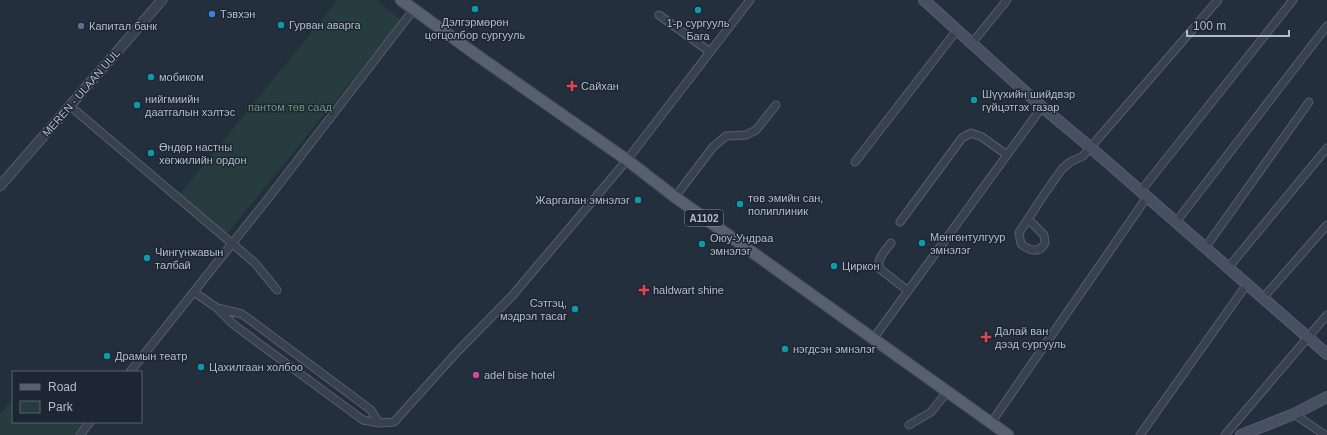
<svg xmlns="http://www.w3.org/2000/svg" width="1327" height="435" font-family="Arial,sans-serif">
	<style>
		.green { fill: #263c3f }
		.lines { fill: none; stroke-linecap: round; stroke-linejoin: round }
		.minor-casing { stroke: #565f6c; stroke-width: 9 }
		.tertiary-casing { stroke: #565f6c; stroke-width: 11 }
		.secondary-casing { stroke: #565f6c; stroke-width: 12 }
		.primary-casing { stroke: #414a57; stroke-width: 13 }
		.minor { stroke: #38414e; stroke-width: 7 }
		.tertiary { stroke: #38414e; stroke-width: 9 }
		.secondary { stroke: #465061; stroke-width: 10 }
		.primary { stroke: #56606e; stroke-width: 11 }
		.culture-dot { fill: #0f9aa8; stroke: #1d2633; stroke-width: 1.5 }
		.shop-dot { fill: #3f7fe0; stroke: #1d2633; stroke-width: 1.5 }
		.service-dot { fill: #5c6f8a; stroke: #1d2633; stroke-width: 1.5 }
		.health-dot { fill: #e0444e; stroke: #1d2633; stroke-width: 1.5 }
		.hotel-dot { fill: #d1479c; stroke: #1d2633; stroke-width: 1.5 }
		.labels { text-anchor: middle; stroke-width: 3; stroke-linejoin: round; paint-order: stroke }
		.shield { fill: #1d2633; stroke: #878f9c; stroke-width: 1 }
		.shield-label { font-size: 10px; font-weight: bold; fill: #b4bcc9 }
		.poi-label { font-size: 11px; fill: #b4bcc9; stroke: #1d2633; text-anchor: start }
		.street-label { font-size: 11px; fill: #b4bcc9; stroke: #1d2633 }
		.park-label { font-size: 11px; fill: #6b9a76; stroke: #1d2633 }
	</style>
	<rect width="100%" height="100%" fill="#242f3e"/>
	<!-- green -->
	<path class="green" d="M338,0H377L401,20L227,234L179,195Z
		M13,399V422H85L74,435H0V414Z"/>
	<g class="lines">
		<defs>
			<path id="minor" d="M659,15L710,52
				M972,43L1007,0
				M70,106L255,263L277,290
				M855,162L957,30
				M1140,192L1293,0
				M675,197L713,147L726,136L746,135L756,130L776,105
				M1028,219L1044,235L1045,243C1039,254 1030,251 1021,244L1019,233L1043,196L1062,169L1070,162L1083,156L1218,0
				M900,222L962,138L971,133L982,137L1007,155
				M1176,222L1327,26
				M891,243C885,251 876,259 880,269L908,291
				M1205,248L1309,102
				M1228,268L1327,148
				M194,292L217,308L234,325L363,420L379,423L394,422L458,351L512,296L627,160L750,0
				M1263,298L1327,225
				M217,308L242,314L371,410L379,423
				M873,339L1042,107
				M130,372L270,196L414,9
				M1294,414L1325,435
				M991,423L1147,197
				M909,425L931,412L947,392
				M80,435L90,422
				M1140,435L1247,284
				M1225,435L1327,315"/>
			<path id="tertiary" d="M0,186L162,0"/>
			<path id="secondary" d="M924,0L1042,107L1090,147L1327,354
				M1241,435L1294,414L1327,397"/>
			<path id="primary" d="M401,0L478,56L627,160L675,197L1008,435"/>
		</defs>
		<!-- minor casing -->
		<use href="#minor" class="minor-casing"/>
		<!-- tertiary casing -->
		<use href="#tertiary" class="tertiary-casing"/>
		<!-- secondary casing -->
		<use href="#secondary" class="secondary-casing"/>
		<!-- primary casing -->
		<use href="#primary" class="primary-casing"/>
		<!-- minor -->
		<use href="#minor" class="minor"/>
		<!-- tertiary -->
		<use href="#tertiary" class="tertiary"/>
		<!-- secondary -->
		<use href="#secondary" class="secondary"/>
		<!-- primary -->
		<use href="#primary" class="primary"/>
	</g>
	<!-- markers -->
	<g class="culture-dot">
		<circle cx="475" cy="9" r="4"/>
		<circle cx="698" cy="10" r="4"/>
		<circle cx="281" cy="25" r="4"/>
		<circle cx="151" cy="77" r="4"/>
		<circle cx="974" cy="100" r="4"/>
		<circle cx="137" cy="105" r="4"/>
		<circle cx="151" cy="153" r="4"/>
		<circle cx="638" cy="200" r="4"/>
		<circle cx="740" cy="204" r="4"/>
		<circle cx="922" cy="243" r="4"/>
		<circle cx="702" cy="244" r="4"/>
		<circle cx="147" cy="258" r="4"/>
		<circle cx="834" cy="266" r="4"/>
		<circle cx="575" cy="309" r="4"/>
		<circle cx="785" cy="349" r="4"/>
		<circle cx="107" cy="356" r="4"/>
		<circle cx="201" cy="367" r="4"/>
	</g>
	<circle class="shop-dot" cx="212" cy="14" r="4"/>
	<circle class="service-dot" cx="81" cy="26" r="4"/>
	<g class="health-dot">
		<path d="M570 80h4v4h4v4h-4v4h-4v-4h-4v-4h4z"/>
		<path d="M642 284h4v4h4v4h-4v4h-4v-4h-4v-4h4z"/>
		<path d="M984 331h4v4h4v4h-4v4h-4v-4h-4v-4h4z"/>
	</g>
	<circle class="hotel-dot" cx="476" cy="375" r="4"/>
	<g class="labels">
		<!-- shield labels -->
		<rect class="shield" x="685" y="210" width="38" height="16" rx="3"/>
		<g class="shield-label">
			<text x="704" y="222">A1102</text>
		</g>
		<!-- poi labels -->
		<g class="poi-label">
			<text x="220" y="18">Тэвхэн</text>
			<text x="475" y="26" text-anchor="middle">Дэлгэрмөрөн<tspan x="475" dy="13">цогцолбор сургууль</tspan></text>
			<text x="698" y="27" text-anchor="middle">1-р сургууль<tspan x="698" dy="13">Бага</tspan></text>
			<text x="289" y="29">Гурван аварга</text>
			<text x="89" y="30">Капитал банк</text>
			<text x="159" y="81">мобиком</text>
			<text x="581" y="90">Сайхан</text>
			<text x="982" y="98">Шүүхийн шийдвэр<tspan x="982" dy="13">гүйцэтгэх газар</tspan></text>
			<text x="145" y="103">нийгмиийн<tspan x="145" dy="13">даатгалын хэлтэс</tspan></text>
			<text x="159" y="151">Өндөр настны<tspan x="159" dy="13">хөгжилийн ордон</tspan></text>
			<text x="748" y="202">төв эмийн сан,<tspan x="748" dy="13">полиплиник</tspan></text>
			<text x="630" y="204" text-anchor="end">Жаргалан эмнэлэг</text>
			<text x="930" y="241">Мөнгөнтулгуур<tspan x="930" dy="13">эмнэлэг</tspan></text>
			<text x="710" y="242">Оюу-Ундраа<tspan x="710" dy="13">эмнэлэг</tspan></text>
			<text x="155" y="256">Чингүнжавын<tspan x="155" dy="13">талбай</tspan></text>
			<text x="842" y="270">Циркон</text>
			<text x="653" y="294">haldwart shine</text>
			<text x="567" y="307" text-anchor="end">Сэтгэц,<tspan x="567" dy="13">мэдрэл тасаг</tspan></text>
			<text x="995" y="335">Далай ван<tspan x="995" dy="13">дээд сургууль</tspan></text>
			<text x="793" y="353">нэгдсэн эмнэлэг</text>
			<text x="115" y="360">Драмын театр</text>
			<text x="209" y="371">Цахилгаан холбоо</text>
			<text x="484" y="379">adel bise hotel</text>
		</g>
		<!-- street labels -->
		<g class="street-label">
			<text transform="translate(81 93) rotate(-49)" y="4">MEREN - ULAAN UUL</text>
		</g>
		<!-- park labels -->
		<g class="park-label">
			<text x="290" y="111">пантом төв саад</text>
		</g>
	</g>
	<!-- legend -->
	<rect x="12" y="371" width="130" height="52" fill="#1d2633" stroke="#59626f"/>
	<rect x="20" y="384" width="20" height="6" fill="#56606e" stroke="#59626f"/>
	<text x="48" y="391" font-size="12" fill="#b4bcc9">Road</text>
	<rect x="20" y="401" width="20" height="12" fill="#263c3f" stroke="#59626f"/>
	<text x="48" y="411" font-size="12" fill="#b4bcc9">Park</text>
	<!-- scale -->
	<path d="M1187 30v6h102v-6" fill="none" stroke="#b4bcc9" stroke-width="2"/>
	<text x="1193" y="30" font-size="12" fill="#b4bcc9" stroke="#1d2633" stroke-width="3" paint-order="stroke">100 m</text>
</svg>
